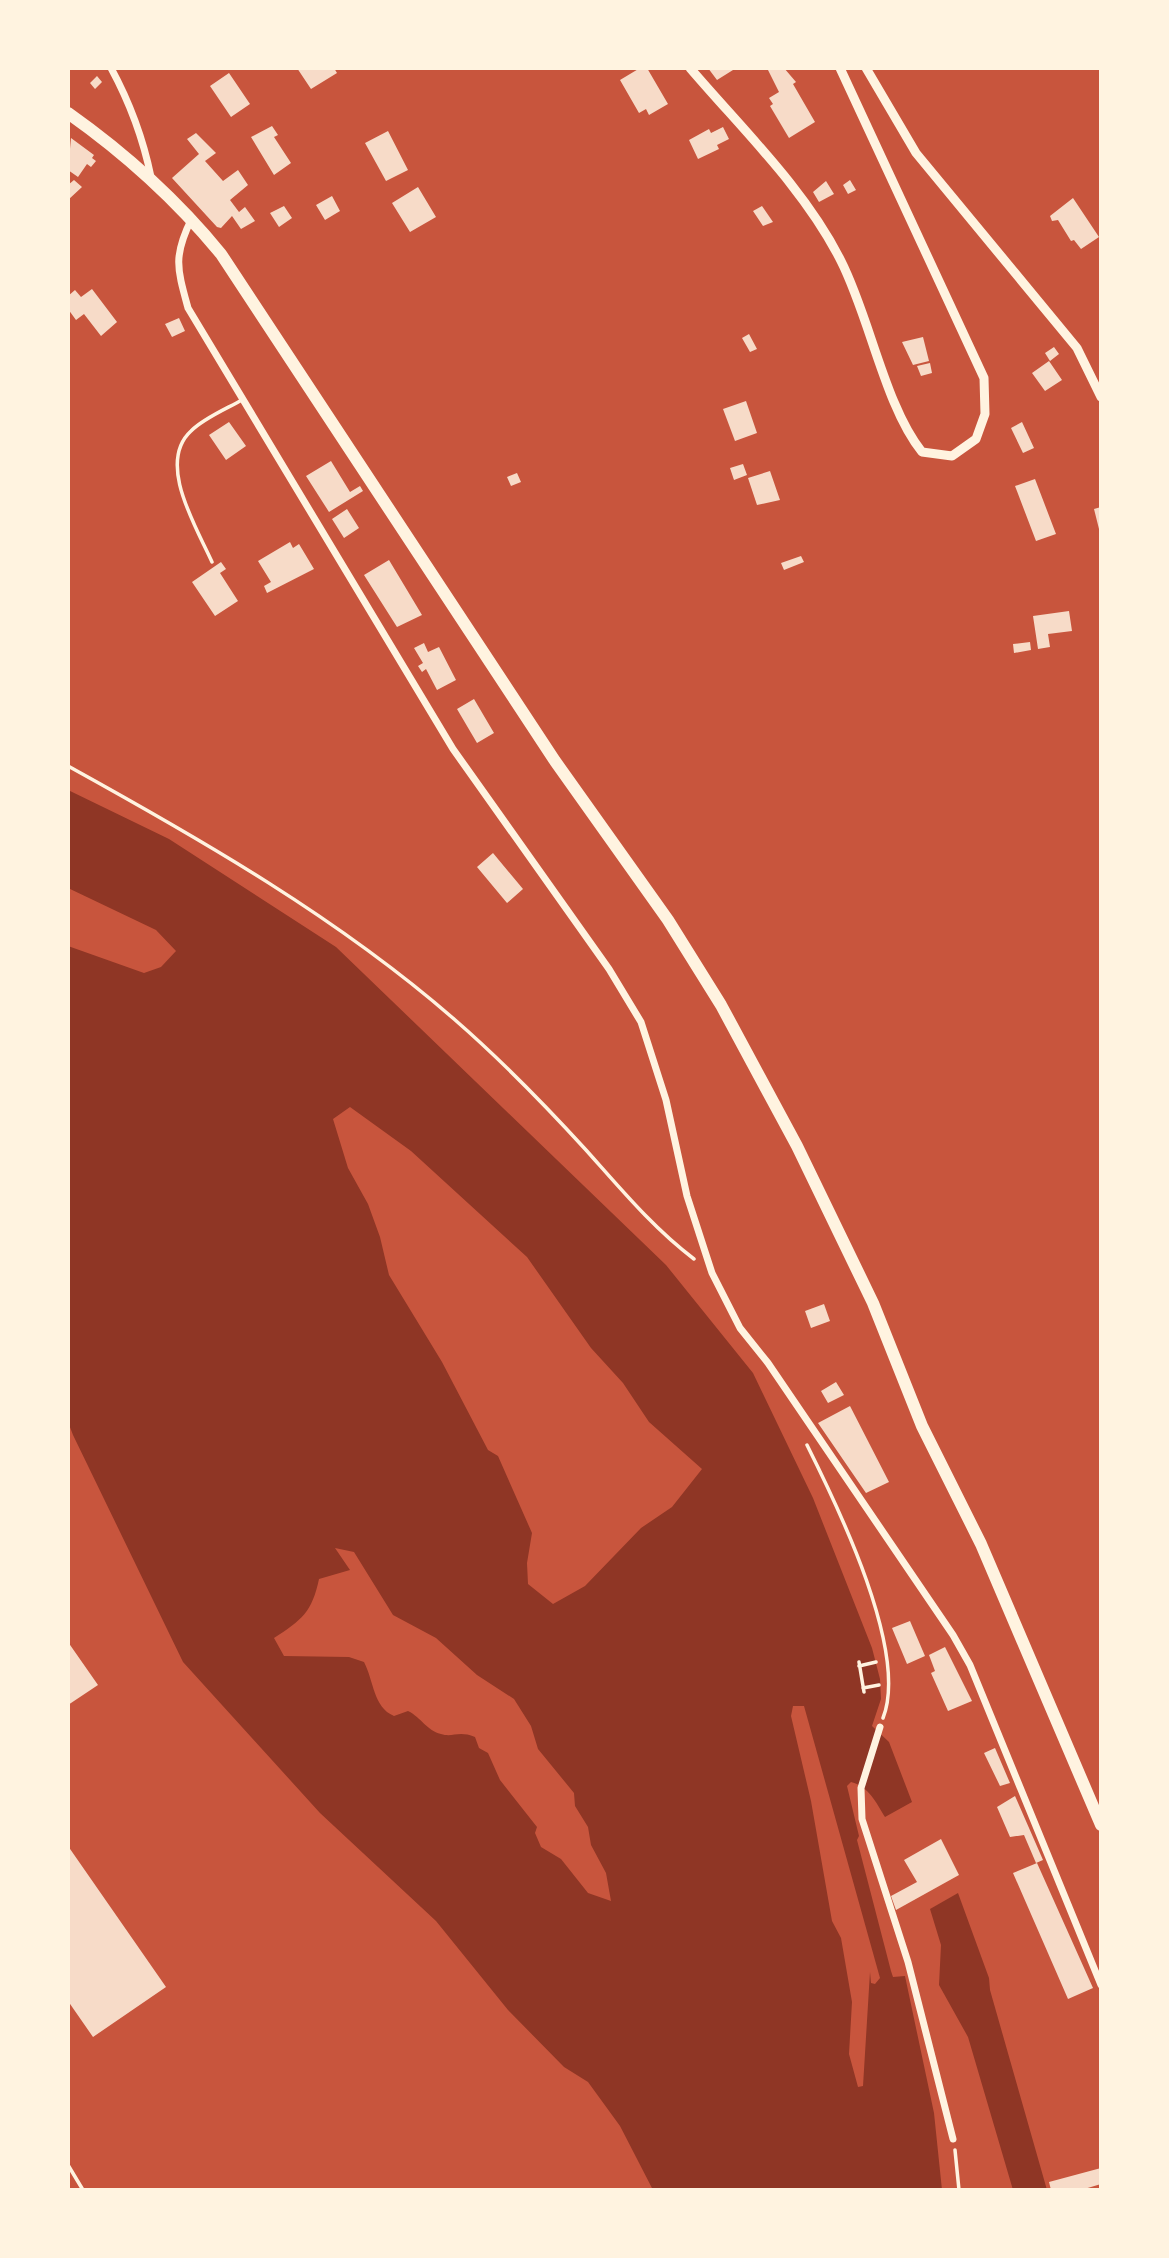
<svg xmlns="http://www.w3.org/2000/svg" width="1169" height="2258" font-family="Karla,sans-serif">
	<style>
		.water { fill: #8f3625; fill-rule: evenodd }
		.building { fill: #f7dbc8 }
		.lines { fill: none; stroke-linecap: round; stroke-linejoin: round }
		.path { stroke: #fff3e0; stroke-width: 3.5 }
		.service { stroke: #fff3e0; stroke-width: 3.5 }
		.minor { stroke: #fff3e0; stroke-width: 7 }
		.tertiary { stroke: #fff3e0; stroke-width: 9 }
		.primary { stroke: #fff3e0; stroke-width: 12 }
	</style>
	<rect width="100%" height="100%" fill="#c8553d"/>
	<!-- water -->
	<path class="water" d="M68,790L169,839L336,947L666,1265L753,1373L813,1498L872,1648L880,1679L881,1699L872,1726L889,1742L912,1802L885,1817C876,1802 869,1787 851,1782L847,1786L859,1836L857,1840L891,1971L893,1977L905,1976L934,2113L942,2190H653L620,2126L588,2082L564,2067L508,2010L436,1921L320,1813L183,1662L73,1435L68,1422V946L144,973L161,967L176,951L156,930L68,888ZM350,1107L411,1151L527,1257L591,1348L623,1383L649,1422L702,1469L672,1507L641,1528L585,1586L553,1604L528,1584L527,1563L532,1533L498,1456L488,1450L442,1362L389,1275L380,1237L368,1204L348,1168L333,1119ZM335,1548L354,1552L393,1615L436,1638L477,1675L514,1699L531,1726L538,1749L574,1793L575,1806L588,1827L591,1845L606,1873L611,1901L588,1893L561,1859L541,1847L535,1833L537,1827L500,1780L488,1753L479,1748L475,1737C458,1730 453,1738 441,1734C426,1730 422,1718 408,1711L394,1716C373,1707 374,1681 364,1662L349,1657L284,1656L274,1638C302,1620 312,1612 319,1579L350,1570ZM793,1706H804L880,1978L875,1984L871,1983L870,1972L863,2086L858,2087L849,2054L852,2002L841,1938L832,1921L811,1801L791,1716Z
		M958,1893L989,1978L990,1990L1047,2190H1013L968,2037L939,1985L941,1945L930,1909Z"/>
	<!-- building -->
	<path class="building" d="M297,68H334L337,73L311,89Z
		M640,68H647L668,104L649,115L646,109L639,113L620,80Z
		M708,68H731L733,70L717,80Z
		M767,68H784L796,82L793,84L815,122L789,138L770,106L773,104L769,98L779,92Z
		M229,73L250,104L231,117L210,86Z
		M97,76L102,82L95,89L90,83Z
		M272,126L278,135L274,137L291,163L274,175L251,137Z
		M723,127L729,139L717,145L719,149L698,159L689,140L709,129L711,133Z
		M388,131L408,170L386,181L365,143Z
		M196,133L216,153L205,161L223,181L238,170L248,185L230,200L239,212L245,207L255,221L241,229L232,216L221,228L217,227L172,178L199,154L187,139Z
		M71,138L94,155L92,158L96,161L91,167L87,164L78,177L68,170Z
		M74,180L82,187L68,200V185Z
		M850,180L856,190L848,194L843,185Z
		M826,181L834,194L819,202L813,192Z
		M418,187L436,217L410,232L392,203Z
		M332,196L340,211L325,220L316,205Z
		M1073,198L1099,237L1081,249L1074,240L1071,241L1058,220L1052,221L1050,216Z
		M284,206L292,218L279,227L270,213Z
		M762,206L773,222L763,226L753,211Z
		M92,289L117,322L101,336L84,314L76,320L68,309V296L75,290L81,297Z
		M179,318L185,331L172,337L165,324Z
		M749,334L757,349L750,352L742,338Z
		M923,337L929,361L913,365L902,342Z
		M1054,347L1059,354L1050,361L1045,353Z
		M1049,361L1062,380L1045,391L1032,373Z
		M930,363L932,373L921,376L917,366Z
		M746,401L757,433L735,441L723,409Z
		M229,422L246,446L226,460L209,435Z
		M1022,422L1034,448L1023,453L1011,428Z
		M331,461L350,492L360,486L363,491L329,512L306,476Z
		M743,464L747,475L734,480L730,468Z
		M770,471L780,500L757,505L748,478Z
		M517,473L521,482L511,486L507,477Z
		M1035,479L1056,534L1036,541L1015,486Z
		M1101,507V533H1100L1094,509Z
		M347,509L359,528L344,538L332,519Z
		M290,542L293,548L299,544L314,569L267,593L264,586L271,582L258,561Z
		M801,556L804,562L784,570L781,563Z
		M389,560L422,615L397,627L364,575Z
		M221,562L226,569L220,573L238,601L215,616L192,582Z
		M1069,611L1072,631L1048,634L1050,647L1038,649L1033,616Z
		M1030,642L1031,650L1014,653L1013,644Z
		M424,643L428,652L439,647L456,680L437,690L426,669L422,672L418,666L423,663L414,648Z
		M474,699L494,733L477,743L457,709Z
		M493,853L523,889L507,903L477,867Z
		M824,1304L830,1321L811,1328L805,1311Z
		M836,1382L844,1395L828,1403L821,1391Z
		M850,1406L889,1482L866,1493L818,1423Z
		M910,1621L925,1656L907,1664L892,1628Z
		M68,1642L98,1685L68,1705Z
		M945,1647L972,1701L948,1711L931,1673L935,1671L929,1655Z
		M995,1748L1010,1783L1000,1786L984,1753Z
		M1015,1796L1043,1860L1036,1863L1024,1835L1010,1837L997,1807Z
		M941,1839L959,1875L896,1910L891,1896L917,1882L904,1860Z
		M68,1846L166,1987L93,2037L68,2001Z
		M1037,1863L1093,1988L1068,1999L1013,1873Z
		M1101,2168V2184L1081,2190H1051L1049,2182Z"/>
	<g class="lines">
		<!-- path -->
		<path class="path" d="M68,766C202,840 338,918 454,1019C500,1059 545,1105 586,1150C620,1188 653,1228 694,1259
			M807,1445C838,1507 909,1652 883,1718
			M859,1662L864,1692
			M859,1666L876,1662
			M863,1688L879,1685
			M955,2150L959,2190
			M68,2165L83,2190"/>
		<!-- service -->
		<path class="service" d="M212,562C197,528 156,463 191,431C204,418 226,409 242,400"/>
		<!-- minor -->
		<path class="minor" d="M111,68C130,103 143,138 151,177
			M192,218C173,256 177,268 188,308L453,749L609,969L641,1022L666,1100L687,1196L712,1273L740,1328L768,1363L953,1635L970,1665L1101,1985
			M880,1727L861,1788L862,1819L908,1962L953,2139"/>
		<!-- tertiary -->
		<path class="tertiary" d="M690,68C742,129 805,189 841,261C870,318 885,406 922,452L952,456L976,439L985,414L984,378L840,68
			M866,68L916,153L1077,348L1101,397"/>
		<!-- primary -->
		<path class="primary" d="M68,113C126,154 176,199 221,254L555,761L668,920L721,1005L797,1146L873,1303L922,1426L981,1544L1101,1825"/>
	</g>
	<!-- border -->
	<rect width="1169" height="2258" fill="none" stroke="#fff3e0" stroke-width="140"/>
</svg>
